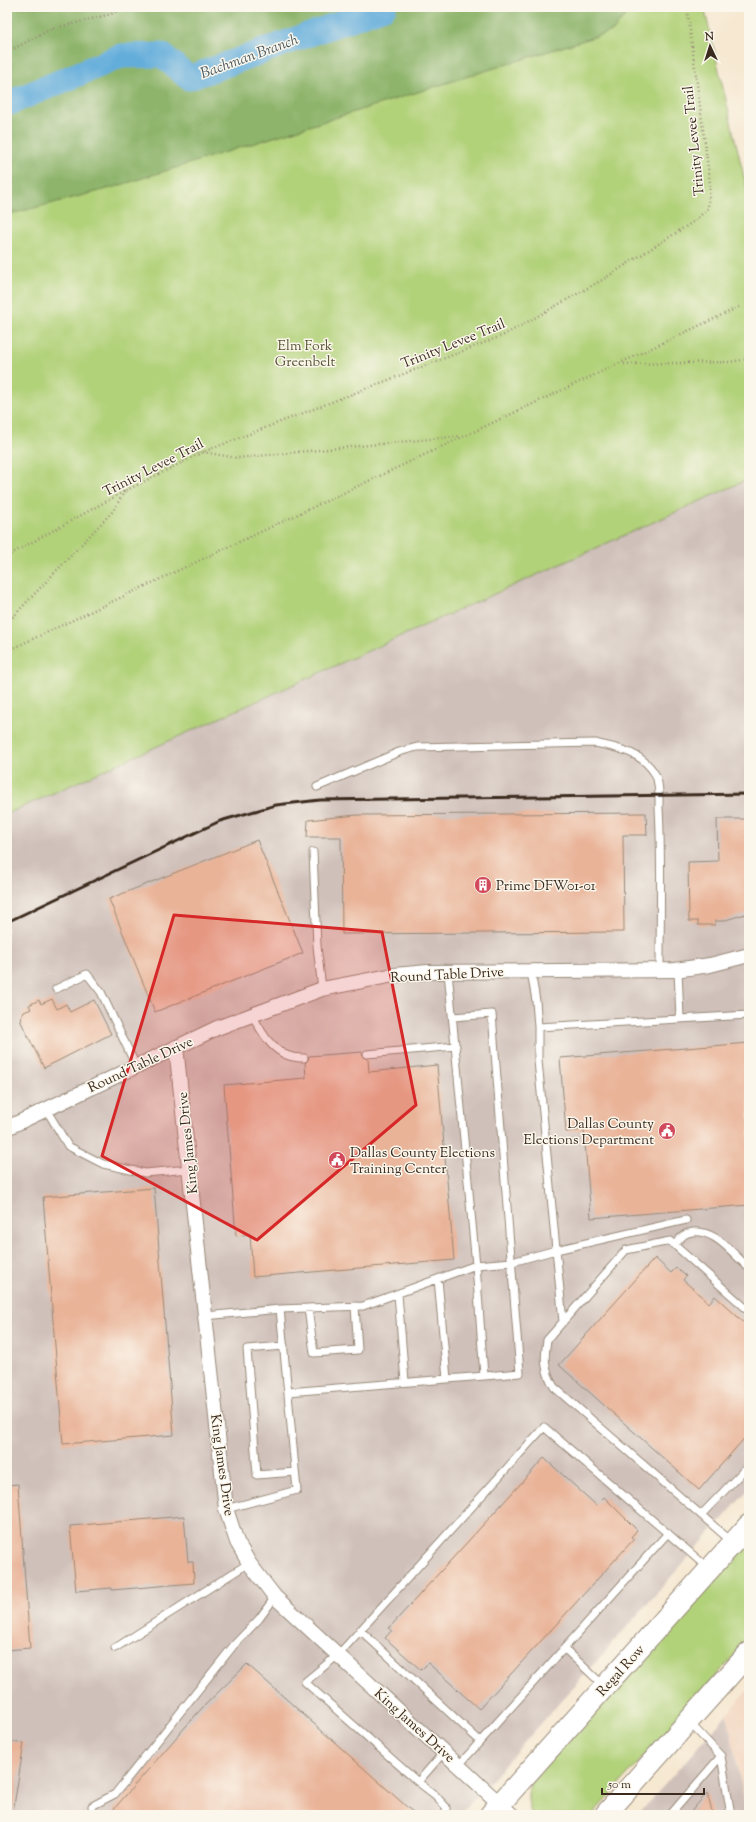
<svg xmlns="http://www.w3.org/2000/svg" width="756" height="1822" font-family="'Sorts Mill Goudy',serif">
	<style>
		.built { fill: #f2d4be }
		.industrial { fill: #cfc0ba }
		.green { fill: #b2d27a; stroke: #767e4c }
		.forest { fill: #8db46a; stroke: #646f44 }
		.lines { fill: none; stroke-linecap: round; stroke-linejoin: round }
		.river { stroke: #63addb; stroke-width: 25 }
		.building { fill: #e9b398 }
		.service-casing { stroke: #988978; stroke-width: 9 }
		.minor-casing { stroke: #988978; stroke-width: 16 }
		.secondary-casing { stroke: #988978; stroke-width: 23 }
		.path { stroke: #988978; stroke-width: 2.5; stroke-dasharray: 1 3; stroke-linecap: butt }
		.service { stroke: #fff; stroke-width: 7 }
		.minor { stroke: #fff; stroke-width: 14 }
		.secondary { stroke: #fff; stroke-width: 21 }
		.rail { stroke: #3b2a1e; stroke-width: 3 }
		.marked { fill: #d62828; fill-opacity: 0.2; stroke: #d62828; stroke-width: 3; stroke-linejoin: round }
		.labels { text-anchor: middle; stroke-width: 3; stroke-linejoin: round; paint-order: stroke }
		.street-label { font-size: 14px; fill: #3b2a1e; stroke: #fbf7ec }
		.park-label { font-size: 14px; fill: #595435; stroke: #fbf7ec }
		.poi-label { font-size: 14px; fill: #3b2a1e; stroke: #fbf7ec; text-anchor: start }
		.water-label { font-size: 15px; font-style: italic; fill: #495860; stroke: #fbf7ec }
	</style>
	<rect width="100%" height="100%" fill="#fbf7ec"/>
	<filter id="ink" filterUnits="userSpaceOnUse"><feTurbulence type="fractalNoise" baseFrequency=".025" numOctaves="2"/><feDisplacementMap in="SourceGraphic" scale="8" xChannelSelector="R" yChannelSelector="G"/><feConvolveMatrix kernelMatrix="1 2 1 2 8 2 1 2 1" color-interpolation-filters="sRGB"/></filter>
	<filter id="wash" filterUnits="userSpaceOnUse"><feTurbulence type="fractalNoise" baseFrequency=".012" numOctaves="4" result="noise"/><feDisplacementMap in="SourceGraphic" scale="16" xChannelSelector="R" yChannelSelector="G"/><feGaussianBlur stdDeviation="0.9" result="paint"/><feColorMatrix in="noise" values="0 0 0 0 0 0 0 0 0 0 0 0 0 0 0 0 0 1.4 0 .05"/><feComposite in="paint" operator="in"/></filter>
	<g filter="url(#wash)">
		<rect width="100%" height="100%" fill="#f6e8d1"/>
		<!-- built -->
		<path class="built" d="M749,1689V1815H747L727,1714Z"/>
		<!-- industrial -->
		<path class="industrial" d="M749,479V1489L460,1815H7V814Z
			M727,1714L747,1815H638Z"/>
		<!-- green -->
		<path class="green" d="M384,7H704L749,198V479L7,814V104Z
			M749,1539V1639L592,1815H532C527,1803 527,1795 530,1783Z"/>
		<!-- forest -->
		<path class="forest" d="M7,7H632L613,31L111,188L7,215Z"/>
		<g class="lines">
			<!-- river -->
			<path class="river" d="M7,104L121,56L162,55L189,78L384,7"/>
		</g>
		<g id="blocks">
			<!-- building -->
			<path class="building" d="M646,813L647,835H623L624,932L342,934L341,837H307L308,820L357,815Z
				M717,819H749V913L722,921H715V925H698V921H689L688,862L718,861Z
				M257,840L303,953L155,1012L109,899Z
				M52,999L57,1009L66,1004L70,1012L94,1000L111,1034L44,1068L21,1022L22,1013L31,1009L29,1005L39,1000L41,1004Z
				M749,1043V1205L591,1218L584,1130L566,1132L560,1058Z
				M362,1052L363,1057L368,1059L369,1072L437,1065L454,1260L253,1277L250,1234L236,1236L224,1085L306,1078L305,1063L308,1060L309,1056Z
				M154,1188L174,1435L63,1444L43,1197Z
				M655,1258L671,1273L676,1268L686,1276L683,1280L709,1303L715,1296L749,1327V1433L699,1490L559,1365Z
				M544,1458L596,1505L604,1497L637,1530L631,1537L634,1539L479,1709L428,1663L421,1670L385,1638L392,1630L389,1628Z
				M18,1484L30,1648L7,1650V1485Z
				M184,1516L188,1562H193L194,1583L112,1590V1588L76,1591L70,1526Z
				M247,1664L416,1815H118L113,1810L201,1709Z
				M7,1741L24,1743L13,1812H7Z
				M707,1793L713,1815H688Z"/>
		</g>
	</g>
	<g filter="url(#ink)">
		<use href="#blocks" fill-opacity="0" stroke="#988978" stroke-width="1"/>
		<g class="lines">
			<defs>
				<path id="service" d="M317,787L399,752L417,747L595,743C618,748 642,752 655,774C660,783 659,798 659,808C662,861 660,916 660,970
					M313,852L317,946L322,989
					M678,970L680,1019
					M531,971L536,1001L538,1027L749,1015
					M448,972L476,1265L512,1262L556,1250L686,1220
					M56,989L87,974L101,992L136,1066
					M252,1014C263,1036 276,1059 304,1058
					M538,1027V1061L563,1322
					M367,1054L456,1046
					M46,1109L68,1146L103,1164L145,1173L189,1169
					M674,1245C678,1241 683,1234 688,1233C712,1225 733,1254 749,1268
					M438,1279L447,1379
					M398,1294L405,1382
					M308,1308L314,1353L358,1350L355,1306
					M205,1316L280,1309L363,1306L476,1265L484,1376
					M284,1346L247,1349L257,1475L295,1472
					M288,1392L520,1373L492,1014L453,1017
					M226,1509L297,1490L280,1309
					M701,1515L749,1465
					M731,1541L554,1387C544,1370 544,1359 547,1340L626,1250L670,1241L749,1311
					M360,1630L480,1741
					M115,1648L249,1563
					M565,1649L604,1686
					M444,1752L418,1782L305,1682L338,1655L544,1427L708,1568
					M721,1756L731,1815
					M459,1765L668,1533
					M418,1782L435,1795L446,1807V1815
					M93,1815L92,1806L115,1794L234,1645L259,1619L275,1597
					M670,1815L721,1756L690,1723"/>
				<path id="minor" d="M176,1047L226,1509L237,1542L249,1563L275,1597L512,1815
					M7,1128L217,1028L322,989L394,975L428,972L675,970L710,965L749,955"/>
				<path id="secondary" d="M490,1815L749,1525
					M605,1815L749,1653"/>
			</defs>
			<!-- service casing -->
			<use href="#service" class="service-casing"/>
			<!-- minor casing -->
			<use href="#minor" class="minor-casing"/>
			<!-- secondary casing -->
			<use href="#secondary" class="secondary-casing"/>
			<!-- path -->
			<path class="path" d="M7,52L51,29L111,14L125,7
				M624,364L729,362L749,359
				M203,452L237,458L461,436
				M7,556L125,491L203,452L504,335L602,280L696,220L708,208L710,183L687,7
				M7,623L113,511L125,491
				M7,651L739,307"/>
			<!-- service -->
			<use href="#service" class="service"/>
			<!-- minor -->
			<use href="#minor" class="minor"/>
			<!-- secondary -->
			<use href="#secondary" class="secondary"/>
			<!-- rail -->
			<path class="rail" d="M7,922L220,821L276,805L320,800L749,794"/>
		</g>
	</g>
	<!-- marked area -->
	<path class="marked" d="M174,915L382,932L416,1105L257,1240L102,1156Z"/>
	<!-- icons -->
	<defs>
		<symbol id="building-disc" viewBox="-11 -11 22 22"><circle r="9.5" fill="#d1495b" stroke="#fbf7ec"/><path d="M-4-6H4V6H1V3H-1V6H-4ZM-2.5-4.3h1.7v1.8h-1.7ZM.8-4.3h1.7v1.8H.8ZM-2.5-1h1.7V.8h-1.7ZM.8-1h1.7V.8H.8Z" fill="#fff"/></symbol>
		<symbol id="civic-disc" viewBox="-11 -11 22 22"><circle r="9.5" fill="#d1495b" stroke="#fbf7ec"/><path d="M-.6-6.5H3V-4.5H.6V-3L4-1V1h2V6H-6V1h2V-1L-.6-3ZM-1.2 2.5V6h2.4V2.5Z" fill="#fff"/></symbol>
	</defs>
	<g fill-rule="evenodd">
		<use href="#building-disc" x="473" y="875" width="20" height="20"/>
		<use href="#civic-disc" x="657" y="1121" width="20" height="20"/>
		<use href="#civic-disc" x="327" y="1150" width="20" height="20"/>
	</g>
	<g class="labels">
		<!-- street labels -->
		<g class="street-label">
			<text transform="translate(693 141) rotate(-96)" y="5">Trinity Levee Trail</text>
			<text transform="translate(453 343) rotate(-22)" y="5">Trinity Levee Trail</text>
			<text transform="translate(153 467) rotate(-27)" y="5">Trinity Levee Trail</text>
			<text transform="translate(447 974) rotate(-3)" y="5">Round Table Drive</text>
			<text transform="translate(140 1064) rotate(-25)" y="5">Round Table Drive</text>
			<text transform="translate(187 1143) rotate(-96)" y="5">King James Drive</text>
			<text transform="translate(223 1465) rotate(82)" y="5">King James Drive</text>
			<text transform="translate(620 1670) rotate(-48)" y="5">Regal Row</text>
			<text transform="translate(415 1725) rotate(42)" y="5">King James Drive</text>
		</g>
		<!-- park labels -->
		<g class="park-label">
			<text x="305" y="350">Elm Fork<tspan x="305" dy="16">Greenbelt</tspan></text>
		</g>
		<!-- poi labels -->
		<g class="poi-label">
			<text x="496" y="890">Prime DFW01-01</text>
			<text x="654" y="1128" text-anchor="end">Dallas County<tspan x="654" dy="16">Elections Department</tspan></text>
			<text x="350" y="1157">Dallas County Elections<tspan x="350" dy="16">Training Center</tspan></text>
		</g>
		<!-- water labels -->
		<g class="water-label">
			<text transform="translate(249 56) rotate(-20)" y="5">Bachman Branch</text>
		</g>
	</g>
	<!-- margin -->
	<rect width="756" height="1822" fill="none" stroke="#fbf7ec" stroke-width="24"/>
	<!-- north arrow -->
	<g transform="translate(710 46) rotate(356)" stroke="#fbf7ec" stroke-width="3" paint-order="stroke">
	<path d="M0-3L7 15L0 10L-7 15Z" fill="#3b2a1e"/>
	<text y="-6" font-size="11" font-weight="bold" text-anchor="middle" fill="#3b2a1e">N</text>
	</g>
	<!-- scale -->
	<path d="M602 1788v6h102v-6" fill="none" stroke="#3b2a1e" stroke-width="2"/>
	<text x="608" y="1788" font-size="12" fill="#3b2a1e" stroke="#fbf7ec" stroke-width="3" paint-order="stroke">50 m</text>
</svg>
